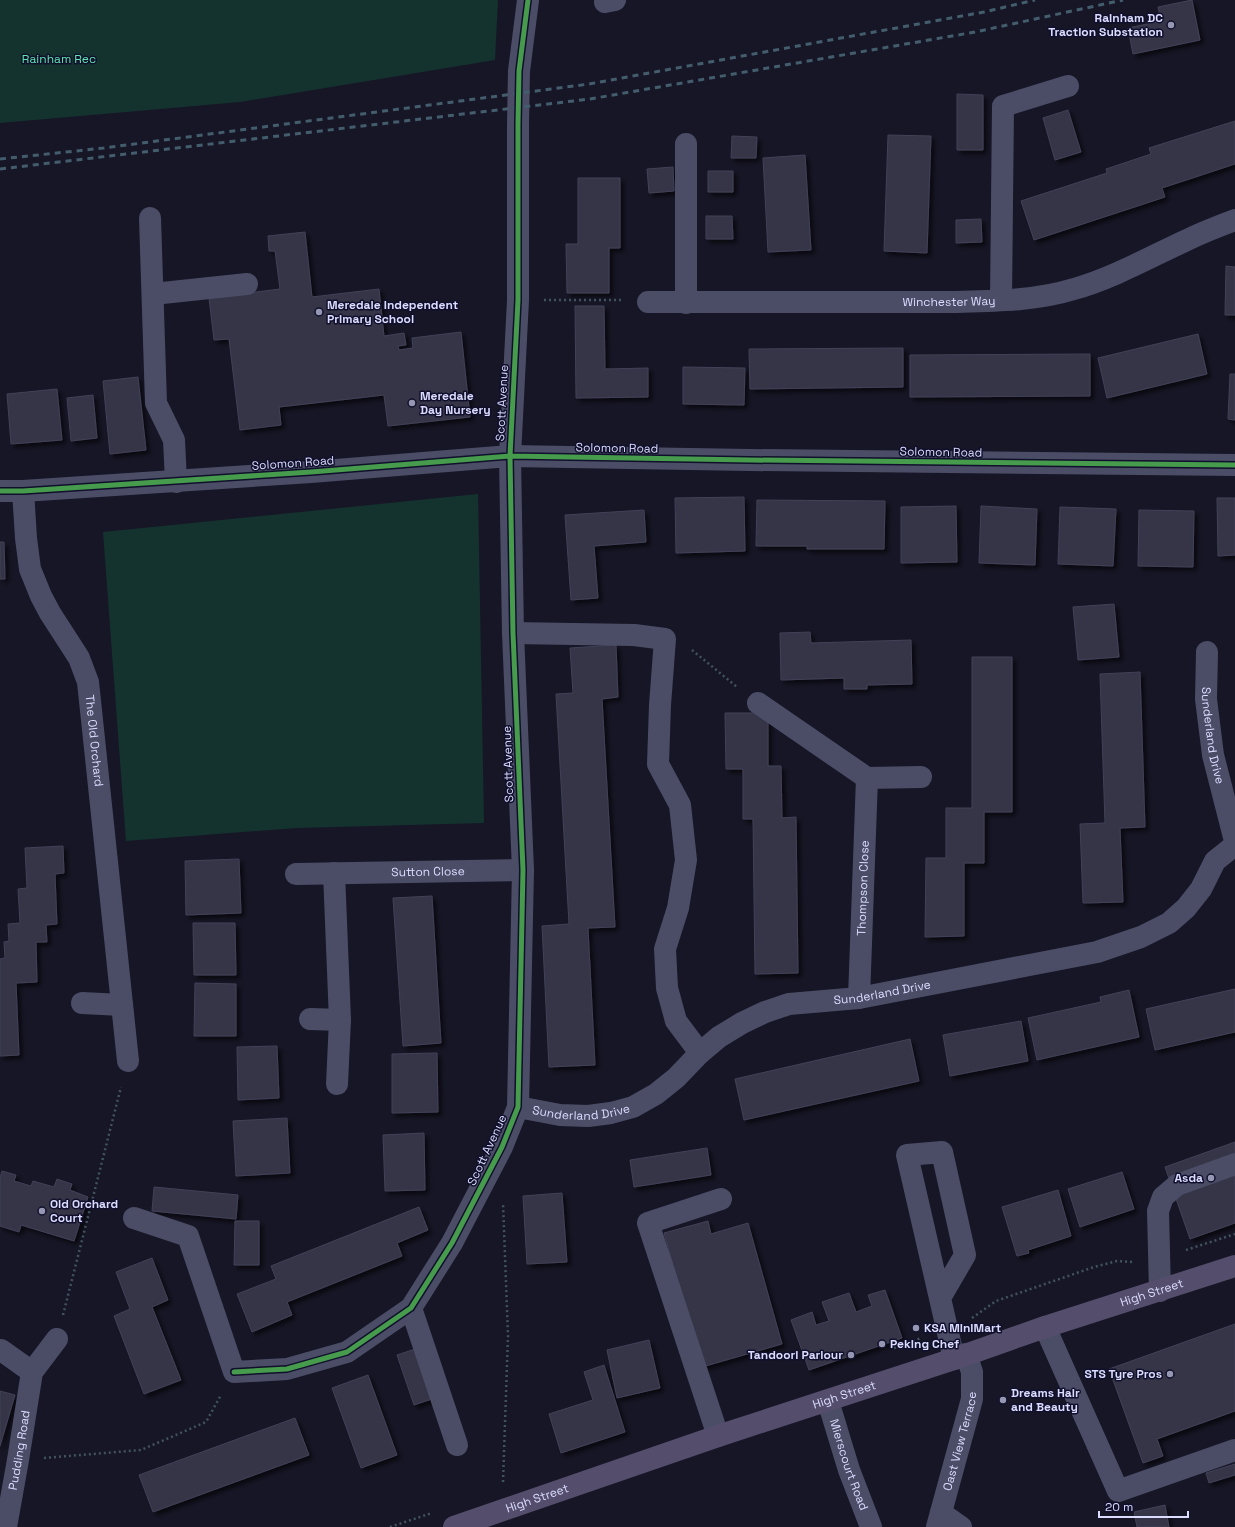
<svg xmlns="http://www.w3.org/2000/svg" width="1235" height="1527" font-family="'Space Grotesk',sans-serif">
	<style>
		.green { fill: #14332f }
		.building { fill: #353547; stroke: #424158; filter: url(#shadow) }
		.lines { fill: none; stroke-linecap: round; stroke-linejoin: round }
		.path { stroke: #425360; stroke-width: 2.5; stroke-dasharray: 2 3; stroke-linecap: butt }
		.minor { stroke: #4b4d67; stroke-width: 22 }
		.major { stroke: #544e6c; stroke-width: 22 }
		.rail { stroke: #435d6c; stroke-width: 3; stroke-dasharray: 6 5; stroke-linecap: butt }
		.cycleway-casing { stroke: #11102c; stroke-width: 8 }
		.cycleway { stroke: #469c4c; stroke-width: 5 }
		.poi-dot { fill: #9697b3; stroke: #11102c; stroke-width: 1.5 }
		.labels { text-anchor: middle; stroke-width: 3; stroke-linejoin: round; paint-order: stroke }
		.poi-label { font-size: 12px; font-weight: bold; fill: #dbdcff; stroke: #11102c; text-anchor: start }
		.park-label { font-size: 12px; fill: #60e6b1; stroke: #11102c }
		.street-label { font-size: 12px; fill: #dbdcff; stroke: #11102c }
	</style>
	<defs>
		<filter id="shadow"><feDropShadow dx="3.5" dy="3.5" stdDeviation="2" flood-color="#0009"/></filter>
	</defs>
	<rect width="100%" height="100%" fill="#171626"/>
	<!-- green -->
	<path class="green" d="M0,0H498L495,60L240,102L0,123Z
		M478,494L484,823L297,828L126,841L103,532Z"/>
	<!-- building -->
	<path class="building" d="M1192,0L1200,40L1133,54L1128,28L1161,21L1158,7Z
		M957,94L983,95V150H957Z
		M1068,110L1081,152L1055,160L1043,118Z
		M1235,121V164L1162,188L1165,197L1034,240L1021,201L1107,173L1106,169L1151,154L1149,148Z
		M888,135L931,136L927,253L884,251Z
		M732,136L757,137L756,158H731Z
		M805,155L811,250L768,252L763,158Z
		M673,167L674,191L649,193L647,169Z
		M708,171H733V192H708Z
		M578,178H620V248H609V293H567L566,244H578Z
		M706,216H732L733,239H706Z
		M981,219L982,242L956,243V220Z
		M305,232L312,297L379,289L384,336L404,333L406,345L398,346L399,350L413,348L412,338L461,332L470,417L388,426L384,395L279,407L281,425L240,430L229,339L214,340L209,298L280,289L275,251H269L268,236Z
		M1226,266L1235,267V315H1225Z
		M575,306H604L605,369L648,368V397L576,398Z
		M1198,334L1207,374L1107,398L1098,358Z
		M903,348V387L750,389L749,349Z
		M1090,354V396L910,397V355Z
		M683,367L745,368L744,405L683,404Z
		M1230,374H1235V420L1228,419Z
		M138,377L146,450L110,454L103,381Z
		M57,389L62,440L11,444L7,394Z
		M93,395L97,438L71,441L67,398Z
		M744,497L745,551L676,553L675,498Z
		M1217,498H1235V555L1218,556Z
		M757,500L885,501L884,549H807V546H756Z
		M956,506L957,562L901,563V507Z
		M981,506L1037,509L1035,565L979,563Z
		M1060,507L1116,509L1113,566L1058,564Z
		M644,510L646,542L594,546L598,598L571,600L565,515Z
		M1139,510L1194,511L1193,567L1138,566Z
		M0,542H4L5,579H0Z
		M1114,604L1119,657L1078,660L1073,607Z
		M810,632L811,643L911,640L912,684L867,685V689H844V678L781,680L780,633Z
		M616,645L618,697L602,699L615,927L588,928L595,1065L549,1067L542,926L569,924L556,694L573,693L570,648Z
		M972,657H1012V812H984V863H964V936L925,937L926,858H946V808H972Z
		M1140,672L1145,827L1120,828L1123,902L1083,903L1080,824L1105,823L1100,674Z
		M725,713H768V766H781L782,818L796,817L798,973L755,974L753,819H743V769H726Z
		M63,846L64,873L55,874L57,924L46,925L47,942H36L37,982L16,983L19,1055L0,1056V959L5,958L4,942L9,941L8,924L20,923L18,889L27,888L25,848Z
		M239,859L241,913L186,915L185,861Z
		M432,896L441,1043L403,1046L393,898Z
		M193,923H235L236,975H194Z
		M195,983L236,984V1036H194Z
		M1235,989V1032L1155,1050L1146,1009Z
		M1129,990L1139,1037L1037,1060L1028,1018L1101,1002L1100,997Z
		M1021,1021L1028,1061L950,1076L943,1035Z
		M910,1039L919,1081L744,1120L735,1079Z
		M277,1046L279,1098L238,1100L237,1047Z
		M437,1053L438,1112L392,1113V1054Z
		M287,1118L290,1173L236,1176L233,1121Z
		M424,1133L425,1190L385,1191L383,1135Z
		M1235,1142V1223L1190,1239L1165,1167Z
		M707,1148L711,1175L634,1187L630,1160Z
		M2,1171L16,1175L14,1181L31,1186L33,1181L54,1187L57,1179L72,1184L70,1190L88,1197L74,1241L21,1225L19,1232L0,1226V1178Z
		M1122,1172L1134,1209L1080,1227L1068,1189Z
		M154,1187L238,1195L236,1219L152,1211Z
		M1058,1190L1071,1236L1028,1250L1029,1253L1017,1256L1002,1207Z
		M562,1193L567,1262L527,1264L523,1196Z
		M419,1207L428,1230L397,1243L402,1256L287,1302L292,1315L252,1332L237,1294L276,1279L271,1266Z
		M235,1221H259V1265H234Z
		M708,1221L711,1234L748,1223L782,1344L702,1367L664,1233Z
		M152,1258L168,1300L152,1307L181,1380L144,1394L114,1316L130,1309L116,1272Z
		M885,1290L902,1338L809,1370L791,1320L812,1312L816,1325L829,1321L822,1302L849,1293L856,1312L872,1306L868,1295Z
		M1235,1324V1411L1157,1439L1163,1456L1143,1463L1109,1369Z
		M649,1340L660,1388L617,1398L607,1350Z
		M418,1348L435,1398L414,1405L397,1355Z
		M604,1365L625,1432L561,1453L549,1414L593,1400L584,1372Z
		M368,1375L397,1455L361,1468L332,1388Z
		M0,1391L15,1395L0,1446Z
		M295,1418L309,1455L153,1512L139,1475Z
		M1235,1464V1475L1209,1483L1206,1473Z
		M1165,1505L1169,1527H1137L1134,1512Z"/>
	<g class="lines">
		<!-- path -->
		<path class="path" d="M544,300H623
			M692,650L737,687
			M1186,1250L1235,1234
			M63,1315L121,1087
			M972,1318L996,1301L1094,1267L1117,1261L1133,1262
			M894,1348L921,1338
			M44,1458L141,1450L206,1422L221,1395
			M503,1482L508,1336L503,1203
			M390,1527L432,1513"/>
		<!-- minor -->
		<g class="minor">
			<path d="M605,2L615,0"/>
			<path d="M150,218L156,403L174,440L176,482"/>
			<path d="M153,294L247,284"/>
			<path d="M1001,300L1003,106L1068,86"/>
			<path id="s1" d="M648,302H953C993,301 1035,301 1074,289C1113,278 1150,257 1187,240C1203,232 1219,226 1235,220"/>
			<path d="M686,303V144"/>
			<path d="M0,491H23L311,472L510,456L750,460L1235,465"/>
			<path id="s2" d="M23,491L26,538L30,569L41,596L50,613L79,658L88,682L128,1061"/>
			<path d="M513,633L634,635L665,639L660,705L658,764L680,805L686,860L678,908L665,949L667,988L676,1021L700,1053"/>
			<path id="s3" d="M1207,652L1206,699L1213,755L1235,841"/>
			<path d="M758,703L867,778L921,777"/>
			<path d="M334,873L340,1020L337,1084"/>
			<path id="s4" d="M296,874L523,870"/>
			<path id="s5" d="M859,998L867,778"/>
			<path d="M82,1003L122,1005"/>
			<path d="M310,1019L340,1020"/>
			<path id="s6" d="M518,1107L560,1115L588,1116L611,1113L633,1107L656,1094L676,1078L700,1053L719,1037L742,1023L765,1012L789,1004L859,998L1097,952L1141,937L1169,923L1186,908L1201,889L1215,861L1235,845"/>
			<path d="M134,1218L188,1236L234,1372L287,1369L347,1352L411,1308L452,1243L502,1147L518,1107L523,870L513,633L510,456L518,300V124L519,71L528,0"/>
			<path d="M1160,1291L1158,1211L1163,1197L1177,1185L1235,1164"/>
			<path d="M940,1298L965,1255L942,1152L907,1155L954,1359"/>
			<path d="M411,1308L457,1445"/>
			<path d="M1045,1327L1118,1491L1235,1450"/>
			<path d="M1,1350L32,1372"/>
			<path id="s7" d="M828,1401L849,1470L871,1527"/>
			<path d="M718,1436L648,1223L721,1199"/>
			<path d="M941,1513L961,1527"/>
			<path id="s8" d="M6,1527L18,1460L32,1372L57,1339"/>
			<path id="s9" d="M937,1527L972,1399V1372L966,1354"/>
		</g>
		<!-- major -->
		<path class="major" id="s10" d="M454,1527L718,1436L954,1359L1045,1327L1235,1266"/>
		<!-- rail -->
		<path class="rail" d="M0,159L104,148L589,84L984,12L1035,0
			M0,169L590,99L975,32L1123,0"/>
		<defs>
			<path id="cycleway" d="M0,491H23L311,472L510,456L750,460L1235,465
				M234,1372L287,1369L347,1352L411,1308L452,1243L502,1147L518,1107L523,870L513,633L510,456L518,300V124L519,71L528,0"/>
		</defs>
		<!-- cycleway casing -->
		<use href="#cycleway" class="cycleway-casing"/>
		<!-- cycleway -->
		<use href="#cycleway" class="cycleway"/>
	</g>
	<!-- markers -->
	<g class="poi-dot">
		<circle cx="1171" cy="25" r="4"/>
		<circle cx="319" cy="312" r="4"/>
		<circle cx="412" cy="403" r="4"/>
		<circle cx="1211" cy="1178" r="4"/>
		<circle cx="42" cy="1211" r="4"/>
		<circle cx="916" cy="1328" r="4"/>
		<circle cx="882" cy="1344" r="4"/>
		<circle cx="851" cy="1355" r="4"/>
		<circle cx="1170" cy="1374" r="4"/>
		<circle cx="1003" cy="1400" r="4"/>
	</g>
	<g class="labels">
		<!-- poi labels -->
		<g class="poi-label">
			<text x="1163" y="22" text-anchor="end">Rainham DC<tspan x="1163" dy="14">Traction Substation</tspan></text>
			<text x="327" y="309">Meredale Independent<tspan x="327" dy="14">Primary School</tspan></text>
			<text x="420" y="400">Meredale<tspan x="420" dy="14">Day Nursery</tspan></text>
			<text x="1203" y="1182" text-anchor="end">Asda</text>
			<text x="50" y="1208">Old Orchard<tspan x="50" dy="14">Court</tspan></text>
			<text x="924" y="1332">KSA MiniMart</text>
			<text x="890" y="1348">Peking Chef</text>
			<text x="843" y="1359" text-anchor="end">Tandoori Parlour</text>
			<text x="1162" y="1378" text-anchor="end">STS Tyre Pros</text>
			<text x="1011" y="1397">Dreams Hair<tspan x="1011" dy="14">and Beauty</tspan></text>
		</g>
		<!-- park labels -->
		<g class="park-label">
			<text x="59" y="63">Rainham Rec</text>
		</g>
		<!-- street labels -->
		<g class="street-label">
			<text dy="4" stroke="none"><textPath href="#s1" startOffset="301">Winchester Way</textPath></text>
			<text transform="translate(502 403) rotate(-87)" y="4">Scott Avenue</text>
			<text transform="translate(617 448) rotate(1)" y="4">Solomon Road</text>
			<text transform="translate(941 452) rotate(1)" y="4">Solomon Road</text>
			<text transform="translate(293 463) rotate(-4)" y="4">Solomon Road</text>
			<text dy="4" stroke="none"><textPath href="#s3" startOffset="84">Sunderland Drive</textPath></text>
			<text dy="4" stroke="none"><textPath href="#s2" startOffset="265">The Old Orchard</textPath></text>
			<text transform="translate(508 764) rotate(-92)" y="4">Scott Avenue</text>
			<text dy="4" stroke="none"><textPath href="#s4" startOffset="132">Sutton Close</textPath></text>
			<text dy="4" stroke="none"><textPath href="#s5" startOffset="110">Thompson Close</textPath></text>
			<text dy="4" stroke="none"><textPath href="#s6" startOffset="400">Sunderland Drive</textPath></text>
			<text dy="4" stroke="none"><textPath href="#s6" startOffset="64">Sunderland Drive</textPath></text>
			<text transform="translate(487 1150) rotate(-65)" y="4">Scott Avenue</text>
			<text dy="4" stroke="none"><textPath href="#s10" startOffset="736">High Street</textPath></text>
			<text dy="4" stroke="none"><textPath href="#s10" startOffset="412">High Street</textPath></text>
			<text dy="4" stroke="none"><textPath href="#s9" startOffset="89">Oast View Terrace</textPath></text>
			<text dy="4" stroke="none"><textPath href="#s8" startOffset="78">Pudding Road</textPath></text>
			<text dy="4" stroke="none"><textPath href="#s7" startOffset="67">Mierscourt Road</textPath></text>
			<text dy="4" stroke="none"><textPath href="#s10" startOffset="88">High Street</textPath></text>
		</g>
	</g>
	<!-- scale -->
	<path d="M1099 1511v6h89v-6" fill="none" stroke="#dbdcff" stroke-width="2"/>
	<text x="1105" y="1511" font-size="12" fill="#dbdcff" stroke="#11102c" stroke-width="3" paint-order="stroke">20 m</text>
</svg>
